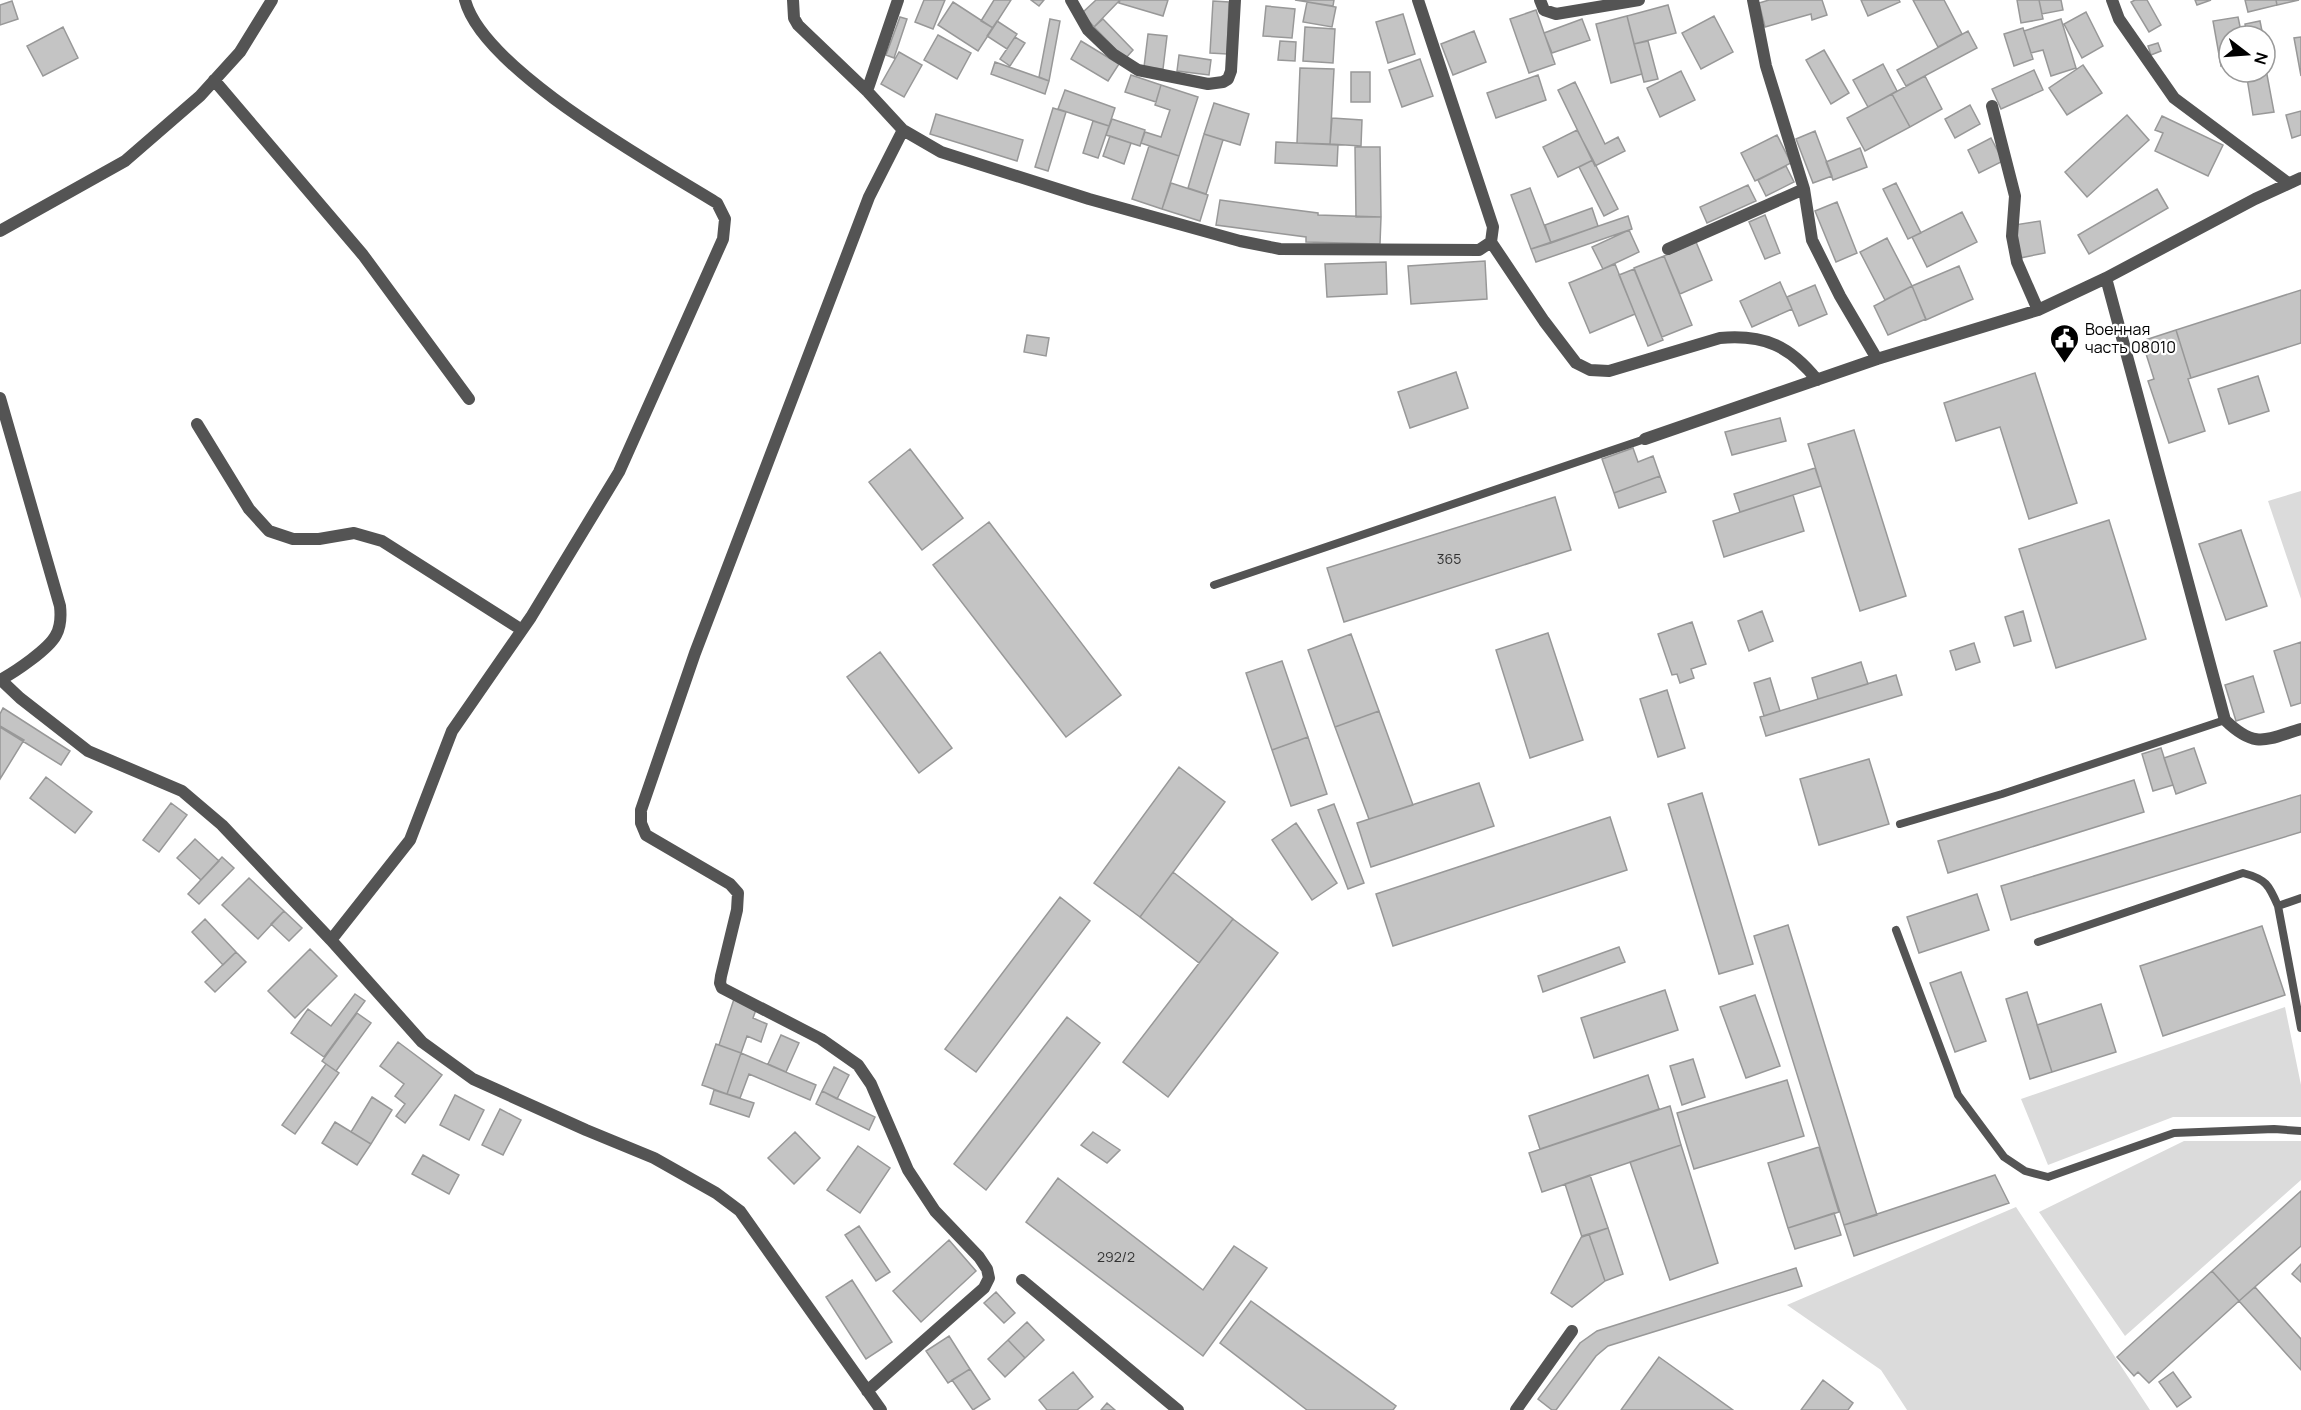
<svg xmlns="http://www.w3.org/2000/svg" width="2301" height="1410" font-family="Manrope,sans-serif">
	<style>
		.green { fill: #dbdbdb }
		.building { fill: #c4c4c4; stroke: #989898; stroke-width: 1.5 }
		.lines { fill: none; stroke-linecap: round; stroke-linejoin: round }
		.lane { stroke: #545454; stroke-width: 8 }
		.street { stroke: #545454; stroke-width: 12 }
		.labels { text-anchor: middle; stroke-width: 4.5; stroke-linejoin: round; paint-order: stroke }
		.number-label { font-size: 14px; fill: #313131 }
		.poi-label { font-size: 16px; fill: #000; stroke: #fff; text-anchor: start }
	</style>
	<rect width="100%" height="100%" fill="#fff"/>
	<!-- green -->
	<path class="green" d="M2301,491V599L2268,501Z
		M2285,1007L2301,1085V1117H2173L2048,1165L2021,1099Z
		M2184,1141H2301V1180L2125,1336L2039,1212Z
		M2016,1207L2150,1410H1907L1881,1370L1787,1305Z"/>
	<!-- building -->
	<path class="building" d="M924,0H945L933,29L915,22Z
		M994,0H1011L993,28L981,21Z
		M1031,0H1044L1039,6Z
		M1096,0H1120L1094,27L1082,13Z
		M1120,0H1168L1163,16L1119,3Z
		M1295,0H1334L1333,6Z
		M1769,0H1822L1827,15L1812,20L1811,14L1765,27L1759,3Z
		M1861,0H1899L1900,2L1868,16Z
		M1913,0H1944L1962,34L1938,47Z
		M2017,0H2039L2043,19L2021,23Z
		M2039,0H2061L2063,10L2042,14Z
		M2135,0H2147L2161,25L2149,32L2131,2Z
		M2195,0H2211L2197,5Z
		M2245,0H2276L2277,5L2248,12Z
		M2276,0H2299L2277,5Z
		M12,1L18,19L0,25V5Z
		M1213,1L1229,2L1227,54L1210,53Z
		M953,2L993,28L978,51L938,25Z
		M1307,2L1336,7L1332,27L1303,22Z
		M1668,5L1676,33L1634,44L1627,16Z
		M1266,6L1295,9L1292,38L1263,36Z
		M1536,10L1555,64L1529,73L1510,19Z
		M2086,12L2103,46L2082,58L2064,24Z
		M1403,14L1415,54L1388,63L1376,22Z
		M1627,16L1642,74L1611,83L1596,24Z
		M1714,16L1733,52L1701,69L1682,33Z
		M900,17L907,19L894,58L886,55Z
		M2238,17L2242,36H2229V64L2221,66L2213,21Z
		M1050,19L1060,21L1049,81L1039,77Z
		M1103,19L1133,50L1125,59L1094,27Z
		M1582,19L1590,40L1552,53L1544,33Z
		M2061,19L2076,68L2051,76L2043,50L2031,53L2024,31Z
		M997,21L1017,34L1007,49L987,36Z
		M2260,21L2263,36H2247L2245,24Z
		M63,27L78,58L43,76L27,46Z
		M1305,27L1335,29L1333,63L1303,61Z
		M2023,28L2033,59L2014,66L2004,34Z
		M1474,31L1486,62L1453,75L1441,44Z
		M1968,31L1977,48L1906,86L1897,70Z
		M1148,34L1167,36L1163,69L1144,67Z
		M938,35L971,53L957,79L924,60Z
		M1015,37L1025,43L1010,66L1000,59Z
		M2301,37V76L2294,38Z
		M1081,41L1119,64L1108,81L1071,59Z
		M1280,41L1296,42L1295,61L1278,60Z
		M1648,41L1658,79L1644,82L1634,44Z
		M2158,43L2161,51L2151,55L2148,46Z
		M1824,50L1849,93L1831,104L1806,60Z
		M899,52L922,65L904,97L881,84Z
		M1179,55L1211,60L1209,75L1177,71Z
		M1420,59L1433,96L1402,107L1389,70Z
		M995,62L1049,81L1045,94L991,74Z
		M1883,64L1897,91L1868,107L1853,80Z
		M2265,64L2274,112L2253,115L2246,72H2265Z
		M2083,65L2102,93L2067,115L2049,88Z
		M1300,68L1334,69L1330,144L1297,143Z
		M2034,70L2043,90L2001,109L1992,89Z
		M1681,71L1695,100L1660,117L1647,88Z
		M1351,72H1370V102H1351Z
		M1131,75L1161,85L1156,102L1125,92Z
		M1538,75L1546,100L1496,118L1487,93Z
		M1925,76L1942,109L1910,127L1892,94Z
		M1575,82L1605,144L1618,137L1625,151L1595,166L1558,90Z
		M1161,85L1198,97L1179,156L1141,143L1145,132L1161,137L1170,110L1155,105Z
		M1065,90L1115,108L1109,126L1058,109Z
		M1892,94L1910,127L1865,151L1847,118Z
		M1214,103L1249,114L1240,145L1204,134Z
		M1970,105L1980,124L1955,138L1945,119Z
		M1053,108L1066,112L1048,171L1035,167Z
		M2301,111V135L2292,138L2286,115Z
		M936,114L1023,140L1017,161L930,134Z
		M2127,115L2149,140L2087,197L2065,172Z
		M2162,116L2223,145L2208,176L2155,151L2163,133L2155,130Z
		M1332,118L1362,120L1361,146L1330,144Z
		M1112,119L1145,130L1140,146L1106,135Z
		M1093,121L1109,126L1098,158L1083,153Z
		M1577,130L1593,160L1558,177L1543,147Z
		M1815,131L1832,176L1813,183L1796,139Z
		M1204,134L1223,140L1206,194L1188,188Z
		M1777,135L1791,163L1755,181L1741,153Z
		M1110,136L1131,143L1124,164L1103,156Z
		M1991,138L2003,161L1979,173L1968,150Z
		M1276,142L1338,145L1337,166L1275,163Z
		M1149,146L1179,156L1162,209L1132,199Z
		M1355,147H1380L1381,217H1356Z
		M1860,148L1867,167L1833,180L1826,162Z
		M1593,160L1618,209L1604,216L1579,167Z
		M1786,166L1794,182L1766,196L1758,180Z
		M1171,183L1208,195L1200,221L1162,209Z
		M1896,183L1921,233L1908,239L1883,189Z
		M1748,185L1756,201L1707,223L1700,207Z
		M1530,188L1551,243L1531,249L1511,195Z
		M2157,189L2168,208L2089,254L2078,235Z
		M1220,200L1318,213V215L1381,217L1380,244L1306,242V237L1216,225Z
		M1837,202L1857,253L1836,262L1815,211Z
		M1592,208L1598,226L1551,243L1545,225Z
		M1962,212L1977,242L1927,267L1912,237Z
		M1765,215L1780,253L1765,259L1749,222Z
		M1628,216L1632,229L1536,262L1531,249Z
		M2040,221L2045,253L2020,258L2014,225Z
		M1629,230L1639,252L1603,269L1592,247Z
		M1887,238L1912,286L1885,300L1860,252Z
		M1696,242L1712,280L1680,294L1664,256Z
		M1664,256L1692,325L1662,337L1634,268Z
		M1485,261L1487,299L1411,304L1408,266Z
		M1386,262L1387,294L1327,297L1325,264Z
		M1615,264L1635,314L1590,333L1569,283Z
		M1959,266L1973,299L1926,320L1912,286Z
		M1634,269L1663,340L1648,346L1619,275Z
		M1780,282L1792,309L1752,327L1740,301Z
		M1815,285L1827,314L1799,326L1787,297Z
		M1912,286L1926,319L1888,335L1874,306Z
		M2301,290V343L2191,378L2176,330Z
		M2176,330L2191,378L2188,379L2205,431L2169,443L2148,381L2154,379L2142,341Z
		M1027,335L1049,338L1046,356L1024,352Z
		M1456,372L1468,408L1410,428L1398,392Z
		M2035,373L2077,503L2029,519L2000,427L1956,441L1944,403Z
		M2258,376L2269,411L2229,424L2218,389Z
		M1780,418L1786,441L1732,455L1725,432Z
		M1854,430L1906,596L1860,611L1808,444Z
		M1633,448L1638,462L1653,456L1660,476L1614,493L1602,459Z
		M910,449L963,518L922,550L869,482Z
		M1815,468L1821,486L1740,512L1734,494Z
		M1660,476L1666,492L1619,508L1614,493Z
		M1793,495L1804,531L1724,557L1713,521Z
		M1555,497L1571,550L1344,622L1327,568Z
		M2109,520L2146,639L2056,668L2019,549Z
		M989,522L1121,695L1066,737L933,565Z
		M2241,530L2267,606L2226,620L2199,544Z
		M1762,611L1773,641L1749,651L1738,621Z
		M2023,611L2031,641L2014,646L2005,617Z
		M1692,622L1706,664L1691,669L1694,678L1680,683L1677,674L1672,675L1658,634Z
		M1548,633L1583,740L1530,758L1496,650Z
		M1351,634L1379,711L1335,727L1308,650Z
		M2301,642V703L2291,706L2274,651Z
		M1974,643L1980,662L1956,670L1950,651Z
		M880,652L952,748L919,773L847,677Z
		M1282,661L1308,737L1272,750L1246,673Z
		M1861,662L1868,684L1818,699L1812,678Z
		M1896,675L1902,695L1766,736L1760,717Z
		M2253,676L2264,712L2236,721L2225,685Z
		M1770,678L1780,711L1764,716L1754,683Z
		M1667,690L1685,748L1658,757L1640,699Z
		M3,708L70,751L61,765L0,727V714Z
		M1379,711L1413,805L1369,819L1335,727Z
		M0,726L24,740L0,779Z
		M1308,737L1327,794L1291,806L1272,750Z
		M2161,748L2173,785L2153,791L2142,754Z
		M2194,748L2206,783L2176,794L2164,758Z
		M1869,759L1889,824L1819,845L1800,779Z
		M1179,767L1225,802L1140,917L1094,883Z
		M46,777L92,812L75,833L30,798Z
		M2134,780L2144,812L1948,873L1938,841Z
		M1479,783L1494,826L1371,867L1357,823Z
		M1702,793L1753,964L1719,974L1668,804Z
		M2301,795V832L2011,920L2001,886Z
		M171,803L187,815L159,852L143,840Z
		M1334,804L1364,883L1348,889L1318,810Z
		M1610,817L1627,870L1393,946L1376,894Z
		M1296,823L1337,883L1312,900L1272,840Z
		M195,839L219,861L201,880L177,858Z
		M222,857L234,868L199,904L188,894Z
		M1173,872L1233,919L1199,963L1140,917Z
		M249,878L284,911L258,939L222,905Z
		M1977,894L1989,930L1919,953L1907,917Z
		M1060,897L1090,921L976,1072L945,1049Z
		M284,911L302,928L289,941L271,924Z
		M205,919L236,952L223,965L192,932Z
		M1233,919L1278,953L1168,1097L1123,1062Z
		M1788,925L1877,1215L1844,1225L1754,936Z
		M2262,926L2285,995L2163,1036L2140,966Z
		M1619,947L1625,962L1543,992L1538,976Z
		M310,949L337,976L295,1018L268,991Z
		M236,952L246,962L215,992L205,982Z
		M1961,972L1986,1041L1955,1052L1930,983Z
		M1665,990L1678,1030L1594,1058L1581,1018Z
		M2027,992L2052,1072L2030,1079L2006,999Z
		M355,994L365,1001L324,1057L291,1033L308,1009L331,1026Z
		M1755,995L1780,1066L1746,1078L1720,1007Z
		M734,999L757,1007L753,1018L767,1024L761,1042L747,1036L741,1053L719,1045Z
		M2101,1004L2116,1052L2052,1072L2037,1025Z
		M357,1013L371,1023L336,1071L322,1061Z
		M1067,1017L1100,1043L986,1190L954,1164Z
		M781,1035L799,1043L786,1072L768,1064Z
		M398,1042L442,1075L405,1123L396,1116L405,1104L395,1096L404,1084L380,1066Z
		M716,1044L741,1053L727,1094L702,1085Z
		M741,1053L816,1085L810,1100L749,1074L740,1098L727,1094Z
		M1693,1059L1705,1097L1682,1105L1670,1066Z
		M326,1064L339,1073L295,1134L282,1125Z
		M834,1067L849,1075L837,1099L822,1091Z
		M1648,1075L1659,1109L1540,1149L1529,1116Z
		M1787,1080L1804,1136L1694,1169L1677,1113Z
		M714,1090L754,1103L749,1117L710,1104Z
		M822,1091L875,1117L869,1130L816,1104Z
		M455,1095L484,1110L469,1140L440,1125Z
		M372,1097L392,1110L371,1144L351,1132Z
		M1670,1106L1681,1145L1542,1192L1529,1153Z
		M500,1109L521,1120L503,1155L482,1145Z
		M335,1122L371,1144L357,1165L322,1143Z
		M795,1132L820,1158L794,1184L768,1158Z
		M1093,1132L1120,1150L1107,1163L1081,1145Z
		M1681,1145L1718,1263L1670,1280L1630,1162Z
		M858,1146L890,1168L860,1213L827,1190Z
		M1819,1147L1839,1212L1788,1228L1768,1163Z
		M423,1155L459,1175L449,1194L412,1174Z
		M1590,1175L1608,1228L1582,1237L1565,1184Z
		M1995,1175L2009,1203L1854,1256L1844,1225Z
		M1058,1178L1203,1290L1234,1246L1267,1268L1203,1356L1026,1222Z
		M2301,1191V1246L2239,1301L2212,1271Z
		M1834,1213L1841,1235L1795,1249L1788,1228Z
		M859,1226L890,1272L876,1281L845,1235Z
		M1608,1228L1623,1274L1605,1281L1589,1234Z
		M1589,1234L1605,1281L1572,1307L1551,1293L1582,1236Z
		M949,1240L976,1271L921,1322L893,1291Z
		M2301,1264V1282L2292,1274Z
		M1796,1268L1802,1286L1608,1346L1596,1356L1556,1410H1552L1538,1399L1580,1343L1597,1331Z
		M2212,1271L2239,1301L2149,1383L2138,1372L2134,1376L2117,1357Z
		M852,1280L892,1342L866,1359L826,1297Z
		M2255,1287L2301,1339V1370L2239,1301Z
		M996,1292L1015,1313L1004,1323L984,1303Z
		M1251,1301L1396,1406L1393,1410H1307L1220,1343Z
		M1027,1322L1044,1340L1025,1358L1008,1340Z
		M949,1336L970,1369L948,1383L926,1351Z
		M1008,1340L1025,1358L1005,1377L988,1359Z
		M1659,1357L1733,1410H1621Z
		M970,1369L990,1399L973,1410L952,1380Z
		M1073,1372L1093,1397L1077,1410H1047L1039,1400Z
		M2173,1372L2191,1397L2177,1407L2159,1382Z
		M1823,1380L1853,1403L1848,1410H1801Z
		M1107,1403L1115,1410H1101Z"/>
	<g class="lines">
		<!-- lane -->
		<path class="lane" d="M1214,585L1645,439
			M1900,824L2002,794L2225,720
			M2278,906L2301,1028
			M1896,930L1958,1095L2004,1157L2025,1171L2048,1177L2174,1133L2274,1129L2301,1131
			M2038,942L2243,873C2266,879 2269,885 2278,906L2301,898"/>
		<!-- street -->
		<path class="street" d="M793,0L794,18L798,25L867,91L903,130L941,152L1089,199L1240,241L1280,249L1479,250L1491,242L1493,227L1418,0
			M1071,0L1088,30L1113,54L1138,70L1208,84L1223,82L1228,79L1231,71L1235,0
			M1540,0L1544,10L1556,14L1639,0
			M1753,0L1766,66L1804,189L1812,240L1840,296L1877,359
			M2112,0L2119,19L2174,98L2288,183
			M214,80L363,255L469,399
			M867,91L898,0
			M1992,106L2015,196L2012,236L2017,262L2038,310
			M0,231L125,161L200,96L240,52L272,0
			M1491,242L1544,321L1576,363L1590,370L1609,371L1720,338C1764,334 1790,346 1817,380
			M1668,249L1804,189
			M2106,278L2225,720C2255,749 2265,740 2301,729
			M0,398L60,606C61,615 61,626 56,635C49,649 15,672 0,680
			M197,424L249,509L269,531L293,539H319L354,533L382,541L522,630
			M1645,439L1877,359L2038,310L2106,278L2255,199L2301,178
			M1,680L20,698L88,751L182,791L222,825L331,940L422,1042L473,1079L586,1130L654,1158L716,1193L740,1211L881,1410
			M331,940L410,840L452,731L531,617L619,472L723,239L725,219L717,203C654,164 483,70 465,0
			M1022,1280L1178,1410
			M867,1391L984,1288L989,1278L987,1269L979,1257L935,1211L908,1170L871,1084L858,1065L821,1039L722,988L720,983L721,976L737,910L738,893L730,884L646,835L641,823V810L695,653L869,197L903,130
			M1516,1410L1572,1331"/>
	</g>
	<!-- icons -->
	<defs>
		<symbol id="civic-pin" viewBox="-11 -11 22 30"><path d="M0 17L-7.5 6A9.5 9.5 0 1 1 7.5 6Z" fill="#000" stroke="#fff"/><path d="M-.6-6.5H3V-4.5H.6V-3L4-1V1h2V6H-6V1h2V-1L-.6-3ZM-1.2 2.5V6h2.4V2.5Z" fill="#fff"/></symbol>
	</defs>
	<g fill-rule="evenodd">
		<use href="#civic-pin" x="2048" y="322" width="33" height="45"/>
	</g>
	<g class="labels">
		<!-- number labels -->
		<g class="number-label">
			<text x="1449" y="564">365</text>
			<text x="1116" y="1262">292/2</text>
		</g>
		<!-- poi labels -->
		<g class="poi-label">
			<text x="2085" y="335">Военная<tspan x="2085" dy="18">часть 08010</tspan></text>
		</g>
	</g>
	<!-- north arrow -->
	<g transform="translate(2247 54) rotate(107)"><circle r="28" fill="#ffffff" stroke="#999999" stroke-width="1.5"/>
	<path d="M0-4.5L10 22L0 15L-10 22Z" fill="#000000"/>
	<text y="-9" font-size="16" font-weight="bold" text-anchor="middle" fill="#000000">N</text>
	</g>
</svg>
